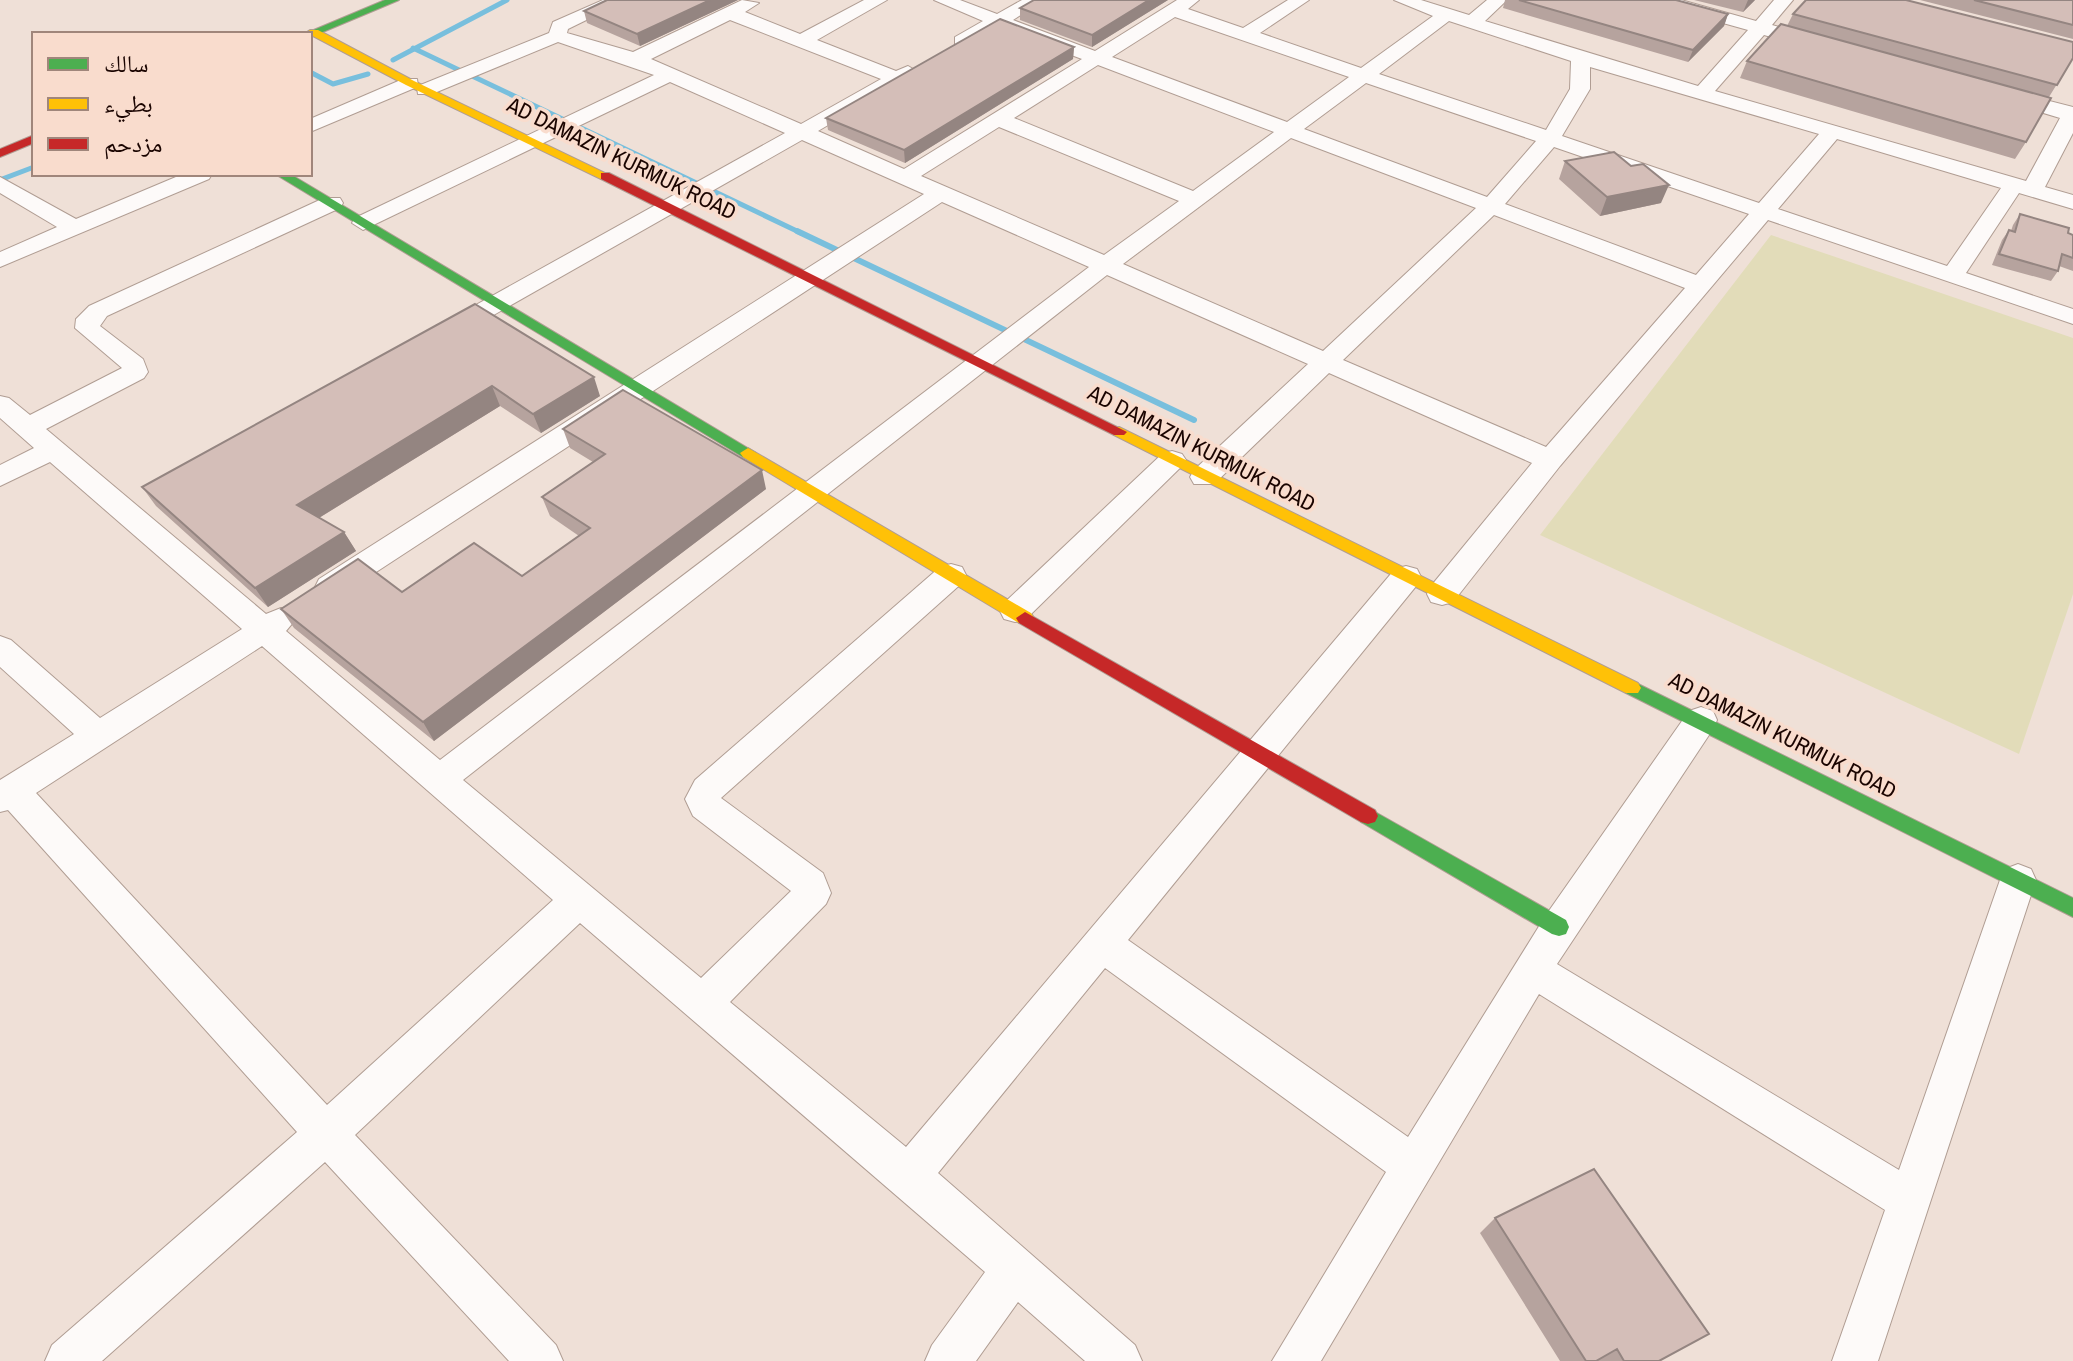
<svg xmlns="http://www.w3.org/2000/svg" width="2073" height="1361" font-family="'Archivo Narrow','Noto Naskh Arabic',sans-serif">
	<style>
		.green { fill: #e2dcb9 }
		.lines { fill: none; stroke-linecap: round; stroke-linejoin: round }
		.stream-far1 { stroke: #78bfdd; stroke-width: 5 }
		.stream { stroke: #78bfdd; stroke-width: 6 }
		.street-casing { stroke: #b09d93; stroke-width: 2 }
		.fast-casing { stroke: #b09d93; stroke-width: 2 }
		.slow-casing { stroke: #b09d93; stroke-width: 2 }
		.jam-casing { stroke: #b09d93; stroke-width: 2 }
		.street { fill: #fdfaf9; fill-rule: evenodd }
		.fast { fill: #4caf50; fill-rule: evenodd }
		.slow { fill: #ffc107; fill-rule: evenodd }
		.jam { fill: #c62828; fill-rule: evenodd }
		.wall { fill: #b6a39e }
		.shaded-wall { fill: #948581 }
		.building { fill: #d4beb8; stroke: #948581; stroke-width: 2 }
		.labels { text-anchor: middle; stroke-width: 7; stroke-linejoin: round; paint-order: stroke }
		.street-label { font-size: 22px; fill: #1a0400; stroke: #f9dccd }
	</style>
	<rect width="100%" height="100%" fill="#efe0d7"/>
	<!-- green -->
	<path class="green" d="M1771,235L2073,338V594L2019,754L1540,535Z"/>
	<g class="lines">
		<!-- stream-far1 -->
		<path class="stream-far1" d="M413,48L459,70
			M393,60L507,0
			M310,72L333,84L368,74
			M470,75L801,233
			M0,180L34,167"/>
		<!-- stream -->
		<path class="stream" d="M797,231L1194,420"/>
		<defs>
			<path id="street" d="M603,0H627L568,29L567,33L633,52L742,0L759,3L745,12L800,34L864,0H887L817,40L896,71L908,66L918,72L818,131L904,169L1082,59L999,28L969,45H955V37L983,21L934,0H960L997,14L1022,0H1044L1013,20L1095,51L1177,0H1199L1188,9L1243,28L1288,0H1309L1260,33L1361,68L1433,16L1394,0H1421L1469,15L1487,0H1507L1485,21L1698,86L1748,30L1655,4L1652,0H1681L1756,21L1774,0H1793L1772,25L1822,39V47L1815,49L1764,35L1715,91L2026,181L2060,118L2000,100L1997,96L2007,90L2073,107V133L2045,187L2073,195V209L2019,193L1966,273L2073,309V324L1768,220L1560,466L1453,602L1442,605L1431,602L1427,594L1431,586L1532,463L1329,373L1214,484H1194L1190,477L1194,470L1308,364L1107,275L463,780L701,978L791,891L693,816L685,799L695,780L940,567L951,564L962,567L966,575L962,583L721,798L823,873L831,893L826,904L730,1002L906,1147L1395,569L1406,566L1417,569L1421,577L1417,585L1128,940L1408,1137L1546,915L1689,711L1701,707L1713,711L1717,720L1713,729L1557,964L1899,1170L2000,880L2005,869L2018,864L2031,869L2036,880L1878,1361H1832L1885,1210L1539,994L1321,1361H1272L1386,1172L1105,968L938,1173L1135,1345L1142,1361H1085L1018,1302L976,1361H925L932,1345L985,1272L580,923L355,1135L556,1345L563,1361H509L325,1162L102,1361H45L52,1345L297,1132L8,810L0,812V780L74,734L0,667V636L11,640L100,718L242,629L50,462L0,486V465L34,448L0,418V396L9,398L30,415L122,368L75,328L76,319L89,306L324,198H340L343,203L340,208L107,316L100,326L143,359L148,372L144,378L46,429L266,614L281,608L292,611L296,619L286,631L440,760L1089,267L942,202L341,595L330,598L319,595L315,587L319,579L924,194L802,140L483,321H465L462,316L465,311L785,133L670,82L363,230L352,223L355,218L654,75L558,42L432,94H418L417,87L310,132V119L403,79H417L418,86L549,33L553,22ZM1175,17L1349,77L1287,122L1112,57ZM730,20L881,79L801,124L651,59ZM1449,21L1571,61L1570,89L1546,130L1379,74ZM1098,65L1274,132L1193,191L1014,118ZM1590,67L1819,134L1759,203L1562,136L1590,89ZM1366,83L1536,141L1487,197L1304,129ZM999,127L1179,201L1104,255L921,176ZM1291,138L1476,208L1323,351L1123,264ZM1837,139L2001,188L1947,266L1778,209ZM1554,147L1749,214L1696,275L1505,204ZM1494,215L1685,288L1546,447L1343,360ZM262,646L553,900L327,1105L36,793Z
				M183,174H212L209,179L0,267V252L57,227L0,193V177L76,219Z
				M1172,451L1182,454L1186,460L1182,466L1026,619L1015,622L1004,619L1000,611L1004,603L1162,454Z"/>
			<path id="fast" d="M385,0H399L318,34L309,32Z
				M275,174H290L756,453L748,458L743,457Z
				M1632,681L2073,898V917L1626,693L1623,688L1626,683Z
				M1368,808L1566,920L1569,927L1566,934L1559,936L1552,934L1361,822L1358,816L1361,810Z"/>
			<path id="slow" d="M310,30H318L414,81L611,176L601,179L406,85L313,36L310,37V34H304Z
				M1119,427L1638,683L1641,688L1638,693H1626L1114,435V429Z
				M748,448L1031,613L1034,618L1031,623H1019L743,457L740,453Z"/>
			<path id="jam" d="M34,135V143L0,157V149Z
				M601,173H609L1127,432L1124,435H1114L601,179Z
				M1025,612L1375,810L1378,816L1375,822L1368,824L1361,822L1019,623L1016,618Z"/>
		</defs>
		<!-- street casing -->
		<use href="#street" class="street-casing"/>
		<!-- fast casing -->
		<use href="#fast" class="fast-casing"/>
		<!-- slow casing -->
		<use href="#slow" class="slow-casing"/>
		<!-- jam casing -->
		<use href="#jam" class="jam-casing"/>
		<!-- street -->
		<use href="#street" class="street"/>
		<!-- fast -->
		<use href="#fast" class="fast"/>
		<!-- slow -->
		<use href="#slow" class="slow"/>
		<!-- jam -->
		<use href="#jam" class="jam"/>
	</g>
	<!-- wall -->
	<path class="wall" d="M738,0L640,46L587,23L584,11Z
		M1168,0L1092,47L1020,20V8Z
		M1505,0H1676L1728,14L1724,26L1688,62L1503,8Z
		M1694,0H1755L1743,12Z
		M1920,0H2073V39Z
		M1793,14L2073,58L2049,97L2026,142L2015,159L1740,78L1747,61L1787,26Z
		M1074,47L1073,59L905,163L828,130L826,118Z
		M1565,161L1661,203L1600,216L1559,179Z
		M2020,214L2073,235V271L2059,266L2058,271L2051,281L1992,265L2002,240L2009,230L2011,231L2013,225Z
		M475,304L600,396L541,433L500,406L319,518L344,532L356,551L268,607L156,506L142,487Z
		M563,429L766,489L434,741L294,628L281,609L522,576L579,536L550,516L542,497L593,462L570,448Z
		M1495,1218L1660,1361H1560L1480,1233Z"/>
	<!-- shaded-wall -->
	<path class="shaded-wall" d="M710,0H738L640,46L637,34Z
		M1149,0H1168L1092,47V35Z
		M1748,0H1755L1743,12Z
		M1728,14L1724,26L1688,62L1693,50Z
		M1074,47L1073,59L905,163L904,150Z
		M1669,185L1661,203L1600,216L1607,197Z
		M594,377L600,396L541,433L533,414Z
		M492,386L500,406L309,524L297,505Z
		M762,470L766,489L434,741L423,722Z
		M344,532L356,551L268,607L255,588Z"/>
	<!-- building -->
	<path class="building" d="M607,0H710L637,34L584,11Z
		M1034,0H1149L1092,35L1020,8Z
		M1519,0H1676L1728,14L1693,50Z
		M1806,0H1906L2073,42V58L2057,85L1793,14Z
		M1974,0H2073V25Z
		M1000,19L1074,47L904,150L826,118Z
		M1781,24L2051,98L2026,142L1747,61Z
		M1614,152L1631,166L1643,164L1669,185L1607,197L1565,161Z
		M2020,214L2069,228L2068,233L2073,235V258L2062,254L2058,271L1999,254L2009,230L2015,232Z
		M475,304L594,377L533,414L492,386L297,505L344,532L255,588L142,487Z
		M623,390L762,470L423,722L281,609L358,559L402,592L474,543L522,576L590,528L542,497L605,454L563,429Z
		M1594,1169L1709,1334L1659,1361H1624L1617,1349L1596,1361H1586L1495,1218Z"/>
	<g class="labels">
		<!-- street labels -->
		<g class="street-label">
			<text transform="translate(622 158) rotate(26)" y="8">AD DAMAZIN KURMUK ROAD</text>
			<text transform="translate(1202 448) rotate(27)" y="8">AD DAMAZIN KURMUK ROAD</text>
			<text transform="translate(1783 735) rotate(27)" y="8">AD DAMAZIN KURMUK ROAD</text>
		</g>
	</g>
	<!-- legend -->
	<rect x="32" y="32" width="280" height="144" fill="#f9dccd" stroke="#a0867b" stroke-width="2"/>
	<rect x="48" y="58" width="40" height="12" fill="#4caf50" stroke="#a0867b" stroke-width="2"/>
	<text x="104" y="72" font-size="24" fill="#1a0400">سالك</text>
	<rect x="48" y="98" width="40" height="12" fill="#ffc107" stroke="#a0867b" stroke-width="2"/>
	<text x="104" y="112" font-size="24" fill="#1a0400">بطيء</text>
	<rect x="48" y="138" width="40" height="12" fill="#c62828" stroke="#a0867b" stroke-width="2"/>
	<text x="104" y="152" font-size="24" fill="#1a0400">مزدحم</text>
</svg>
